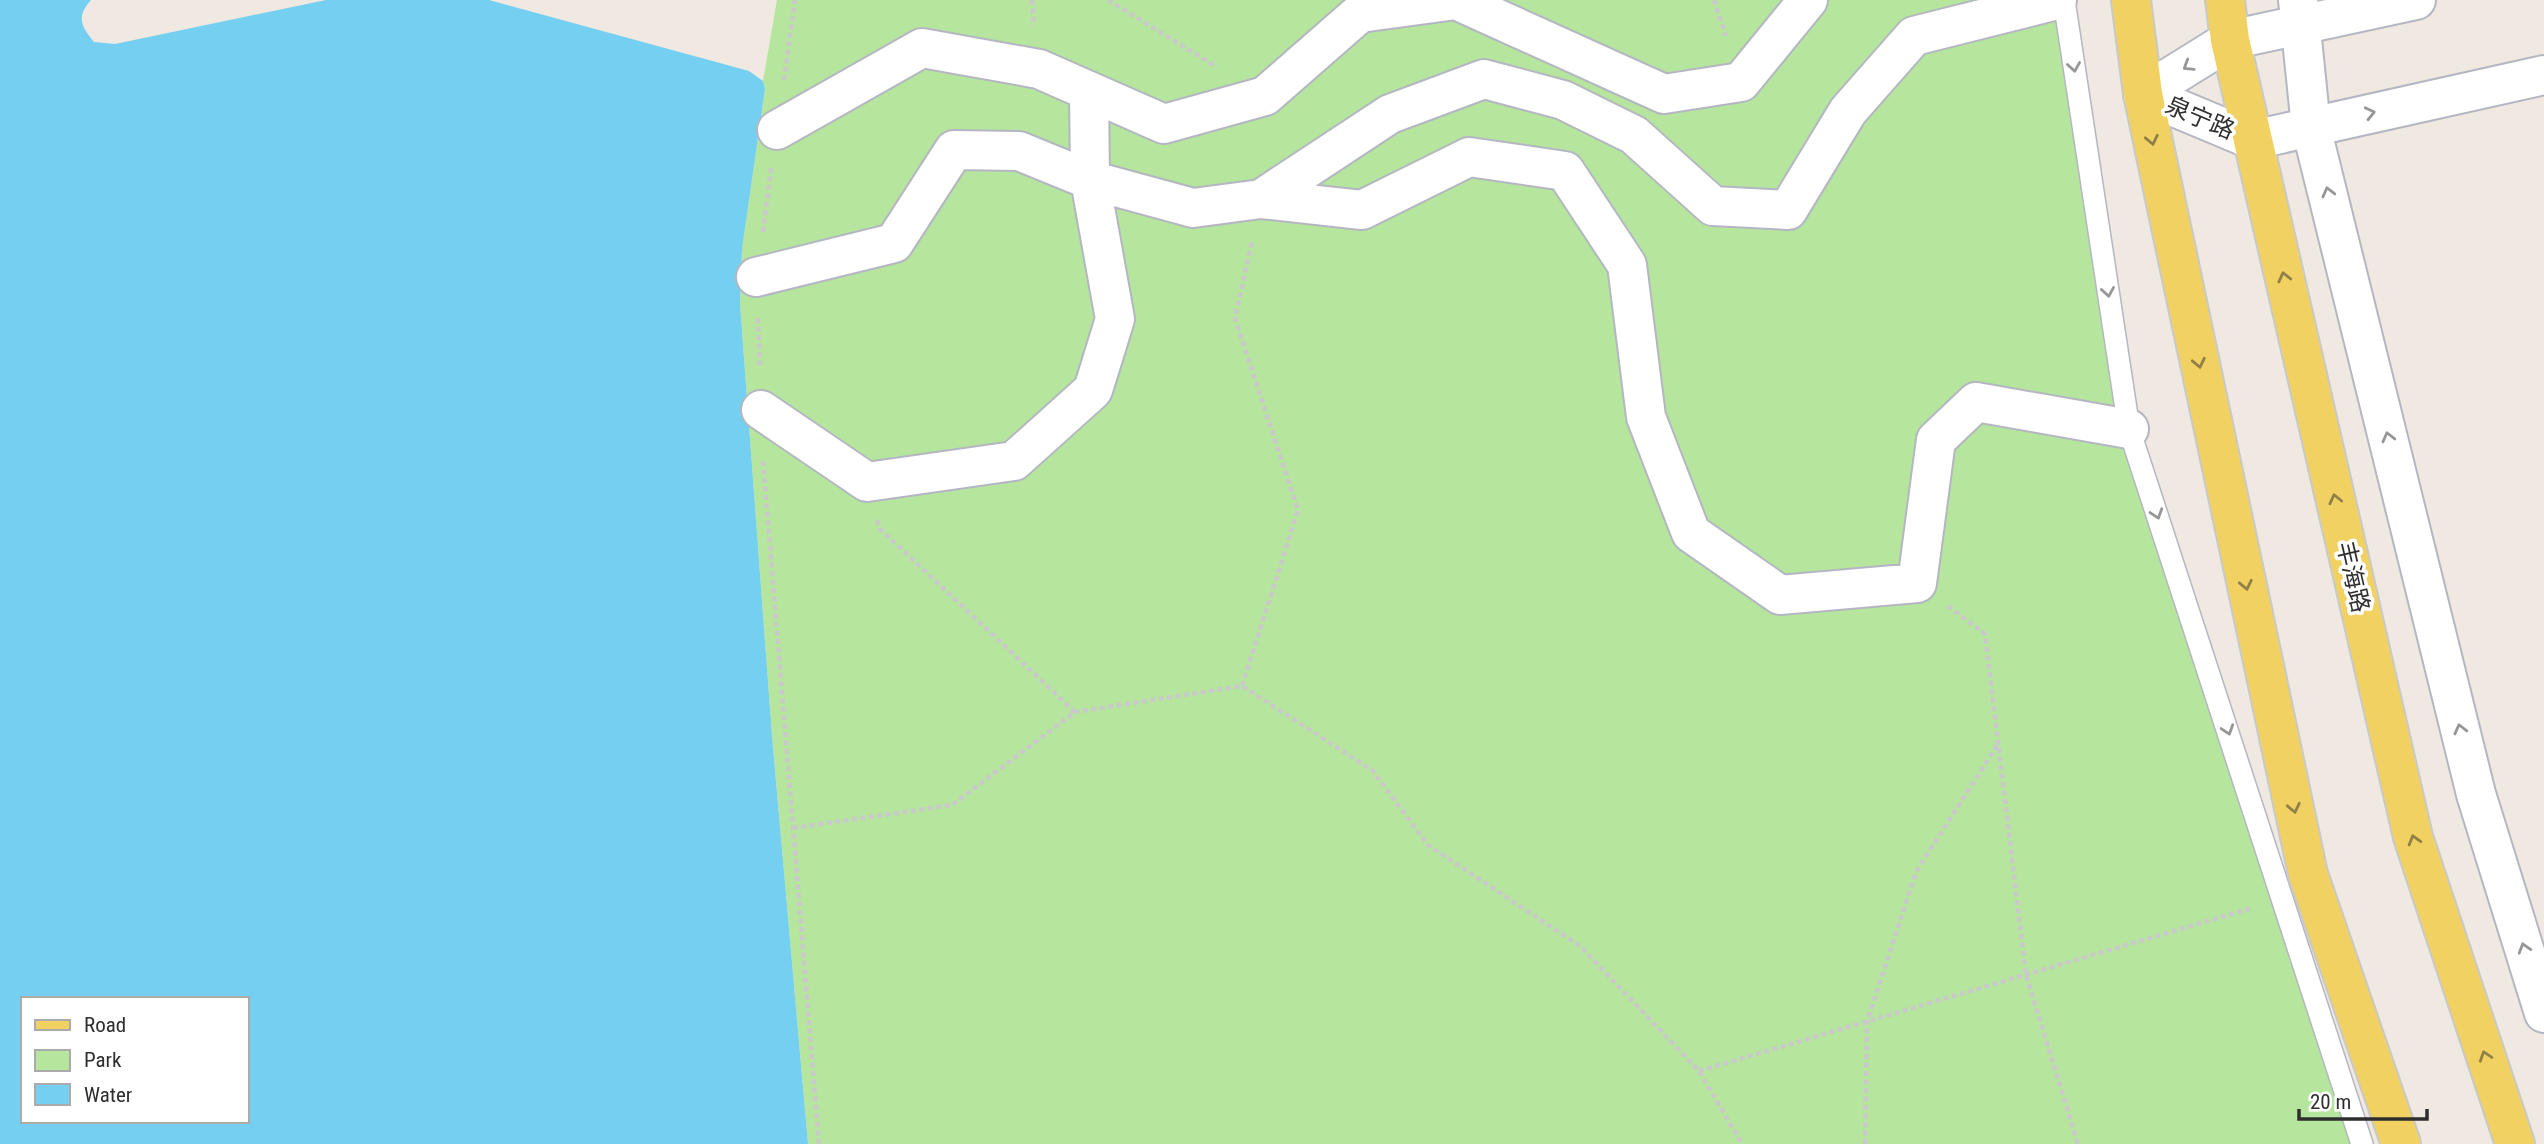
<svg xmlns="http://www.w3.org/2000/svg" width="2544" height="1144" font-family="'Roboto Condensed','Noto Sans SC',sans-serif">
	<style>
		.green { fill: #b6e59e }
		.water { fill: #75cff0; fill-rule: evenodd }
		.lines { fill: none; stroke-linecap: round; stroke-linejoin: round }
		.lane-casing { stroke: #b4b7c1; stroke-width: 24 }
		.street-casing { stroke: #b4b7c1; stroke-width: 42 }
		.secondary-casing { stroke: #b4b7c1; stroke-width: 42 }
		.primary-casing { stroke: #c9c9c9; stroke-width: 42 }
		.path { stroke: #c9c9c9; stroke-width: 4.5; stroke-dasharray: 5 3.5; stroke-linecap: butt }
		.lane { stroke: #fff; stroke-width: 21 }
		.street { stroke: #fff; stroke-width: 38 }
		.secondary { stroke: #fff; stroke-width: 38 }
		.primary { stroke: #f2d163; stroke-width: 38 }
		.oneway { stroke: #969696 }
		.oneway2 { stroke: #908048 }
		.labels { text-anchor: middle; stroke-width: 7; stroke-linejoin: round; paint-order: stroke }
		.street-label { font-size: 24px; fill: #2e2e2e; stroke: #fff }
	</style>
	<rect width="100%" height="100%" fill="#efe9e1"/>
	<!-- green -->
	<path class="green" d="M777,0H2064L2129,429L2362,1144H808L772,736L740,304L742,249L765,89L763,81Z"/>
	<!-- water -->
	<path class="water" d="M0,0H91C76,17 81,26 94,42L115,44L326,0H489L749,71L763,81L765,89L742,249L740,304L772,736L808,1144H0ZM23,999H247V1121H23Z"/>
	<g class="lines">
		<defs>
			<path id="lane" d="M2064,0L2129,429L2362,1144"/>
			<path id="street" d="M777,130L922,48L1039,69L1164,124L1265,96L1360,13L1456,0L1664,94L1741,82L1808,0
				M1261,199L1362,210L1469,157L1565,171L1627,265L1646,417L1691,533L1780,595L1917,583L1936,440L1976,402L2129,429
				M756,277L894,243L954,150L1019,151L1090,180L1193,208L1261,199L1390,114L1484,79L1563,100L1634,135L1713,206L1788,210L1848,111L1914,36L2057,0
				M761,410L867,482L1014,461L1093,390L1115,319L1090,180L1089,91"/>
			<path id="secondary" d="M2298,0L2311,127L2476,794L2544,1013
				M2143,94L2253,140L2544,75
				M2143,94L2230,40L2416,0"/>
			<path id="primary" d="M2131,0L2143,94L2308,874L2401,1144
				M2225,0L2230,40L2413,837L2515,1144"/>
		</defs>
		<!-- lane casing -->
		<use href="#lane" class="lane-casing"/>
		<!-- street casing -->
		<use href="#street" class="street-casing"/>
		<!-- secondary casing -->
		<use href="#secondary" class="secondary-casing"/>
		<!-- primary casing -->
		<use href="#primary" class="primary-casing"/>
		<!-- path -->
		<path class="path" d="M1032,0L1034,26
			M1108,0L1217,67
			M1714,0L1726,36
			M784,80L795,0
			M763,232L771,168
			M758,318L760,369
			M763,461L819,1144
			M877,520L880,529L1075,712
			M1948,606L1985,634L2026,975L2078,1144
			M1242,686L1298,510L1235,318L1252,241
			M793,828L952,805L1075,712L1242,686L1372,770L1428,845L1580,946L1699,1071L1742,1144
			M1699,1071L2252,908
			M1865,1144L1867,1022L1916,872L1998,744"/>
		<!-- lane -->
		<use href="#lane" class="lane"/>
		<!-- street -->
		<use href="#street" class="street"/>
		<!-- secondary -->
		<use href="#secondary" class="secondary"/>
		<!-- primary -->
		<use href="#primary" class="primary"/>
	</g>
	<!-- one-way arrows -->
	<defs><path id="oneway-chevron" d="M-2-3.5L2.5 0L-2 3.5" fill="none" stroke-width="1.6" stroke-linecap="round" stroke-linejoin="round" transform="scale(1.75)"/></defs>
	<g class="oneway">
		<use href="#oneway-chevron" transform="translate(2188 66) rotate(148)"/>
		<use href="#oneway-chevron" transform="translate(2074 67) rotate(81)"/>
		<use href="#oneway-chevron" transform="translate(2370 113) rotate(-13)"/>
		<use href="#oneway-chevron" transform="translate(2328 192) rotate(-104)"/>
		<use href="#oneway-chevron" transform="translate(2108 292) rotate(81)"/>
		<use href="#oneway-chevron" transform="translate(2388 437) rotate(-104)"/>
		<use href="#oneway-chevron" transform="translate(2157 514) rotate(72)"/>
		<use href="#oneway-chevron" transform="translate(2460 729) rotate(-104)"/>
		<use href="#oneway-chevron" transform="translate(2228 730) rotate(72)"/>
		<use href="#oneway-chevron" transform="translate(2524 948) rotate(-107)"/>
	</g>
	<g class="oneway2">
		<use href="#oneway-chevron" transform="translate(2152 140) rotate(78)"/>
		<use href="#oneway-chevron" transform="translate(2284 277) rotate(-103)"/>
		<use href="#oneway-chevron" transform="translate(2199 363) rotate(78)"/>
		<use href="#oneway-chevron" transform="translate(2335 499) rotate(-103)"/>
		<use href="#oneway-chevron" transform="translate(2246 585) rotate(78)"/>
		<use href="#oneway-chevron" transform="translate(2294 808) rotate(78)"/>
		<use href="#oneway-chevron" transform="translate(2414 840) rotate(-106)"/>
		<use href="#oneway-chevron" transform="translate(2485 1056) rotate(-108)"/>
	</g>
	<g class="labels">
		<!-- street labels -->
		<g class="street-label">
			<text transform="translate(2200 118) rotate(23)" y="8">泉宁路</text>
			<text transform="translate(2353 577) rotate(77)" y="8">丰海路</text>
		</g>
	</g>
	<!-- legend -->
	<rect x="21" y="997" width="228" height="126" fill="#ffffff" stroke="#ababab" stroke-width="2"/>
	<rect x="35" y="1020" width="35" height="10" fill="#f2d163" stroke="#ababab" stroke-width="2"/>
	<text x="84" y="1032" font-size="21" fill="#2e2e2e">Road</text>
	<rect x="35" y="1050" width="35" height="21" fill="#b6e59e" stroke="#ababab" stroke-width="2"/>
	<text x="84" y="1067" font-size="21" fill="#2e2e2e">Park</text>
	<rect x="35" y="1084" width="35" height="21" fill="#75cff0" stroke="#ababab" stroke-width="2"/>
	<text x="84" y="1102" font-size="21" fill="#2e2e2e">Water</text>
	<!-- scale -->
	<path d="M2299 1109v10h128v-10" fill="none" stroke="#2e2e2e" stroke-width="3.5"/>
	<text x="2310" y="1109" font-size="21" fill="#2e2e2e" stroke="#ffffff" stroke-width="5" paint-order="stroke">20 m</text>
</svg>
